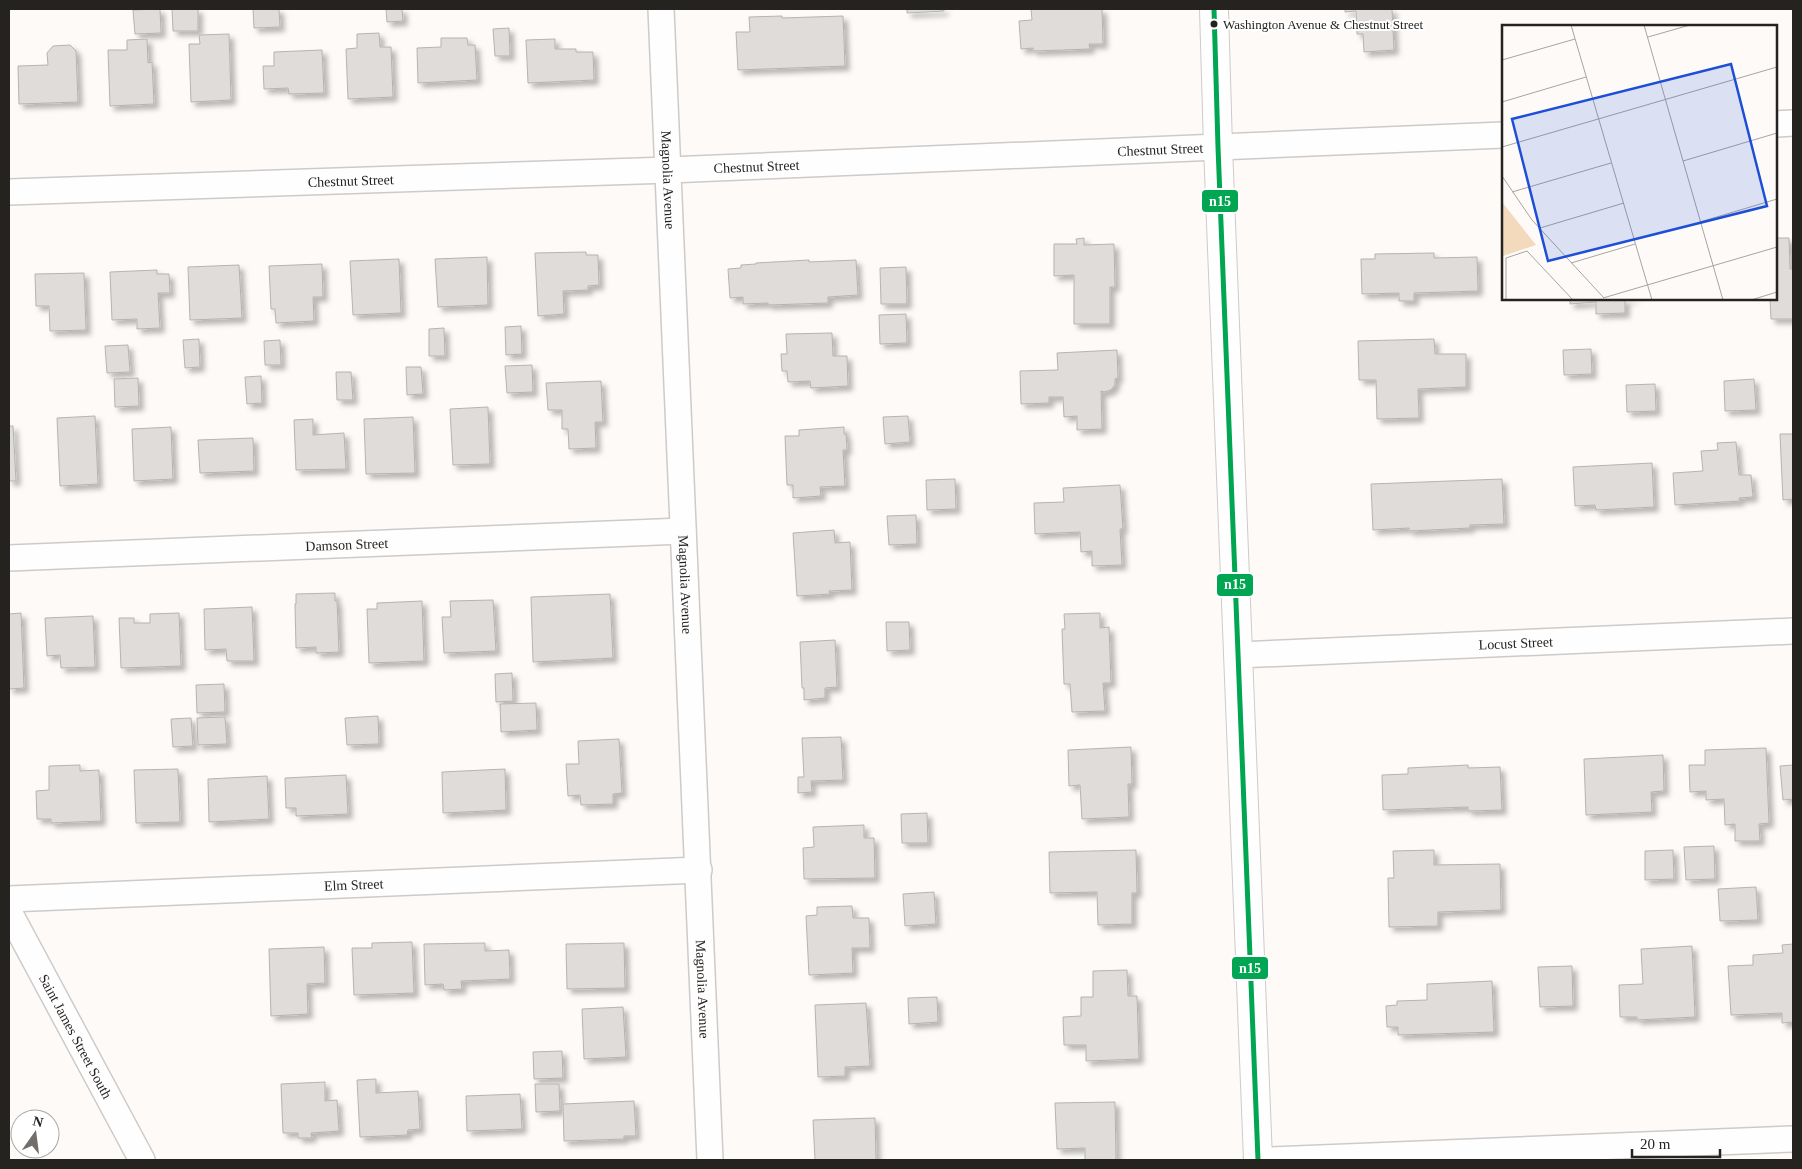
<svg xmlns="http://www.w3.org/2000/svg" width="1802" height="1169" font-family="'Times New Roman',serif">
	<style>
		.building { fill: #dfdcda; stroke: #b6b3b1; filter: url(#shadow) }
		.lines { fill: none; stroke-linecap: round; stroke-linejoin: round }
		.minor-casing { stroke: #cdcbc9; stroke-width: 28 }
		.secondary-casing { stroke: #cdcbc9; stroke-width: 30 }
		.path { stroke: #dfdedd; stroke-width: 3; stroke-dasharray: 4 4; stroke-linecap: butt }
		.minor { stroke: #fffefe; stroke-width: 25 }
		.secondary { stroke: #fffefe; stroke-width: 28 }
		.bus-1-casing { stroke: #fff; stroke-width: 9 }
		.bus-1 { stroke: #00a651; stroke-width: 5 }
		.bus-dot { fill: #252320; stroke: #fff; stroke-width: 2 }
		.labels { text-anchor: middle; stroke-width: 4; stroke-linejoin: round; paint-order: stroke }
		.bus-label { font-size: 13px; fill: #252320; stroke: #fff; text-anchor: start }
		.street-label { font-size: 14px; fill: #252320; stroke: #fff }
		.inset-road { fill: none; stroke: #a7a4a1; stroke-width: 1 }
		.view { fill: #1d4ed8; fill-opacity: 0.15; stroke: #1d4ed8; stroke-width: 2.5 }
		.inset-edge { fill: none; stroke: #252320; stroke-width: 2.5 }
		.line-badge { stroke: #fff; stroke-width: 2 }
		.badge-label { font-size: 14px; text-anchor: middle; font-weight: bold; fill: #fff }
	</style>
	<defs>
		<filter id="shadow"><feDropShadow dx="4.5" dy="4.5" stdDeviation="2.5" flood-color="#0004"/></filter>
	</defs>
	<rect width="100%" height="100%" fill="#fdfaf7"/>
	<!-- building -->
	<path class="building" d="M160,9L161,33L135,34L133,10Z
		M172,9H198V31H173Z
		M253,9H279L280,27L254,28Z
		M386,9H402L403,21L387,22Z
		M907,9H944V11L907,13Z
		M1031,9H1102L1103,44H1089L1090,49L1033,51V48L1021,49L1019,21L1032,20Z
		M1345,9H1392L1394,50L1364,52L1363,34H1357L1356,11L1345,12Z
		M782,16V18L843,16L845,66L738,70L736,32H750L749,17Z
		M509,28L510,56H495L493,29Z
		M379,33L380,47H391L393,97L348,99L346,49L357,48V34Z
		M229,34L231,100L191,102L189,44H200L199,35Z
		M441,38H467L468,45H475L477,80L418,83L417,48L441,47Z
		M147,39L148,63L152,62L154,104L110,106L108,50H127V40Z
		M555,39V49H576V52H593L594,80L528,83L526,40Z
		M70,45L76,51L78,102L19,104L18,66L48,65L47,53L53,46Z
		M322,50L324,93L289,94L288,88L264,89L263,66H274V52Z
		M1084,238V245L1114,244L1115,287H1110V324H1074V275L1054,276V244H1077L1076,239Z
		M1776,238H1789L1790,269H1793V319H1771L1770,299H1776Z
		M586,252V255H598L599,285L588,286V290L563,291L564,314L538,316L535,253Z
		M1434,253V258L1477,257L1478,291L1414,293V301H1399V293L1362,294L1361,259H1375V254Z
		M487,257L488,305L438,307L435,259Z
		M399,259L401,313L353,315L350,261Z
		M809,260V262L856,260L858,295L828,297V303L768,305V303L743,304V297L730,298L728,269L741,268V265L756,264V263Z
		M322,264L323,297H313L314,321L276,323L275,309H271L269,266Z
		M239,265L242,318L190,320L188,267Z
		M906,267L907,304H881L880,268Z
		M157,270V274H169L170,293H158L160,328L137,329V319L112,320L110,272Z
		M84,273L86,330L50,331L49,306H36L35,274Z
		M1570,299H1634H1625V313L1596,314V302L1570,304Z
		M906,314L907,343L880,344L879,315Z
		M521,326L522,354L506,355L505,327Z
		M444,328L445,356H429V329Z
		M832,333L833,356H847L848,386L811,388L810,381L788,382L787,371H782L781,354H787L786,334Z
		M199,339L200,367L185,368L183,340Z
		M1434,339L1435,354H1466V387L1418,389L1419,418L1377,419L1376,380H1359L1358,341Z
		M280,340L281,365H265L264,341Z
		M128,345L130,372L107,373L105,346Z
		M1591,349L1592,374L1564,375L1563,350Z
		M1117,350L1118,378L1115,379V385L1111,390L1104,392L1101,391L1102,429L1077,430V416L1064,417L1063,397H1049V403L1021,404L1020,371L1058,370L1057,353Z
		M532,365L533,392L507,393L505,366Z
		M406,367H421L423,394L407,395Z
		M336,372H351L353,400H337Z
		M261,376L262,403L247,404L245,377Z
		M138,378L139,406L115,407L114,379Z
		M1754,379L1756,410L1725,411L1724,381Z
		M601,381L603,422H595L596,448L569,449L568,429H562V410H548L546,383Z
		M1655,384L1656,411L1627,412L1626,385Z
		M488,407L490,464L453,465L450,409Z
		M95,416L98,484L60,486L57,418Z
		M908,416L910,442L885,444L883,417Z
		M413,417L415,473L366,474L364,419Z
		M313,419V435L344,433L346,469L296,470L294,420Z
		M9,426H13L16,481H9Z
		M171,427L173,479L134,481L132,429Z
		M844,427V434H846L847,450H843L845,486L820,487L821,496L793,498V485H787L785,436H799V430Z
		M1780,434H1793V499L1783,500Z
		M253,438L254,471L200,473L198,440Z
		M1736,442L1739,475H1751L1753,497L1739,498L1740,501L1675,505L1673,473L1703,471L1701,451L1718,450L1717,443Z
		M1652,463L1654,507L1596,510L1595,505L1575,506L1573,467Z
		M955,479L956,509L927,510L926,480Z
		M1502,479L1504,524L1470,525V528L1409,531V528L1373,530L1371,484Z
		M1120,485L1123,529H1120L1122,565L1092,566V551L1081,552L1080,532L1035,534L1034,503L1064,502L1063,488Z
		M916,515L917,544L889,545L887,516Z
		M834,530L835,543L850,542L852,590L829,591L830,594L797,596L793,533Z
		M335,593V601H337L339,652L316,653V647L296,648L295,604H296V594Z
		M610,594L613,658L533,662L531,597Z
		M493,600L496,651L444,653L442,617H451L450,601Z
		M422,601L424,661L369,663L367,609H377V603Z
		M252,607L254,661H227L226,649L205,650L204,609Z
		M21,613L24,688L9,689V614Z
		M179,613L181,666L121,668L119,618H134V623H150V614Z
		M1100,613V628L1109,627L1111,683H1103L1105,711L1072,712L1070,684H1064L1062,629H1065L1064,614Z
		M93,616L95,667L61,668L60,655L47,656L45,618Z
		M886,622H909L910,650L887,651Z
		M835,640L837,687L825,688V698L804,700V688H802L800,642Z
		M512,673L513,701L496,702L495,674Z
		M224,684L225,712L197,713L196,685Z
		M536,703L537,730L501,732L500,704Z
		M378,716L379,744L347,745L345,718Z
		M225,717L227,744L198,745L197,718Z
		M191,718L193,746L173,747L171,719Z
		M841,737L843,780L811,781L812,792L798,793V777H804L802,738Z
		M619,739L622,793L613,794V804L581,805L580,795L568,796L566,764H579L578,741Z
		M1131,747L1132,784H1128L1129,817L1082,819L1080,785L1069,786L1068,750Z
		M1766,748L1769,823L1759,824L1760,841H1735V824L1725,825L1724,799L1706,800V791L1690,792L1689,765H1705V750Z
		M1663,755L1664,791L1651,792L1652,812L1586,815L1584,759Z
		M80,765V771L99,770L101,821L51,823V819H37L36,791L49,790V766Z
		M1468,765V768L1500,767L1502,810L1468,811V807L1383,810L1382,775L1408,774V768Z
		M1793,765V799L1783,800L1780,766Z
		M178,769L180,822L136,823L134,770Z
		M505,769L506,810L443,813L442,772Z
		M346,775L348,814L296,816V808H286L285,778Z
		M267,776L269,819L209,822L208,779Z
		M927,813L928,843H902L901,814Z
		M864,825V838H874L875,878L804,879L803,848L814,847L813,827Z
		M1714,846L1715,879L1686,880L1684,847Z
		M1136,850L1137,893H1132V924L1098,925L1097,892L1050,893L1049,852Z
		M1434,850V865L1500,864L1501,910L1438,912V926L1389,927L1388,878H1394L1393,851Z
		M1673,850L1674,879L1645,880V851Z
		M1756,887L1758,920L1720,921L1718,889Z
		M934,892L936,924L905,926L903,894Z
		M852,906L853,918H869L870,948H852L853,973L809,975L806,916L817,915V907Z
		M412,942L414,993L354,995L352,948H372V943Z
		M485,943V951L509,950L510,979L461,981L462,989L444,990L443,984L425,985L424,944Z
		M624,943L625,988L567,989L566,944Z
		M1793,944V1022L1782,1023V1013L1731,1015L1728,966L1753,965V955L1783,953L1782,945Z
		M1692,946L1695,1017L1637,1020V1017H1620L1619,985L1643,984L1641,949Z
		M324,947L325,983L307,984L308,1014L271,1016L269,949Z
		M1572,966L1573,1006L1540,1007L1538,967Z
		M1127,970L1128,996H1137L1139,1059L1086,1061V1045H1064L1063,1017L1081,1016V997H1093V971Z
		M1492,981L1494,1032L1398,1035V1027H1387L1386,1006L1397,1005V1001L1427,1000V984Z
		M937,997L938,1022L909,1024L908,998Z
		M866,1003L870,1066L845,1067V1076L818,1077L815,1005Z
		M623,1007L626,1057L584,1059L582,1009Z
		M562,1051L563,1078L534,1079L533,1052Z
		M376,1079V1093L418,1091L420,1129L408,1130L407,1135L360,1137L357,1080Z
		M325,1082V1101L337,1100L339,1131L311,1133L312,1138H298V1133H283L281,1084Z
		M535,1084H559L560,1111L536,1112Z
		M520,1094L522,1129L467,1131L466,1096Z
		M634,1101L636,1136H624V1139L564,1141L563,1104Z
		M1115,1102L1116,1160H1085V1148L1057,1149L1055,1103Z
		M875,1118L876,1160H815L813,1120Z"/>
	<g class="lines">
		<defs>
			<g id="minor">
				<path id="s1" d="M661,9L710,1160"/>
				<path d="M1776,124L1793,123"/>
				<path id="s2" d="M9,192L669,170L1503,135"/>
				<path id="s3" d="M9,558L683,531"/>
				<path id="s4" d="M1238,655L1793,631"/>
				<path id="s5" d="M9,899L699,870"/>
				<path id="s6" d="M9,912L142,1160"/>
				<path d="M1271,1160L1793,1139"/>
			</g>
			<path id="secondary" d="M1214,9L1218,147L1258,1160"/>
		</defs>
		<!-- minor casing -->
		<use href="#minor" class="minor-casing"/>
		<!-- secondary casing -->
		<use href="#secondary" class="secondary-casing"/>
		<!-- path -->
		<path class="path" d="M44,1119L46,1118"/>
		<!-- minor -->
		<use href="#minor" class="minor"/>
		<!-- secondary -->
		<use href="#secondary" class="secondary"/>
		<defs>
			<path id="bus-1" d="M1214,9L1218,147L1258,1160"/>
		</defs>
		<!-- bus-1 casing -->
		<use href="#bus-1" class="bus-1-casing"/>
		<!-- bus-1 -->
		<use href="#bus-1" class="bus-1"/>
	</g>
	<!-- markers -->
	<circle class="bus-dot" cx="1214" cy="24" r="4.5"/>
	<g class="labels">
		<!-- bus labels -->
		<g class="bus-label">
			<text x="1223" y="29">Washington Avenue &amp; Chestnut Street</text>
		</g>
		<!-- street labels -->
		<g class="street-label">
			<text dy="5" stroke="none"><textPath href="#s2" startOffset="1152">Chestnut Street</textPath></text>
			<text dy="5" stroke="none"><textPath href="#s2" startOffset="748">Chestnut Street</textPath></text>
			<text dy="5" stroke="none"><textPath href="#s1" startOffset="171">Magnolia Avenue</textPath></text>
			<text dy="5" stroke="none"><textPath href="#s2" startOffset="342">Chestnut Street</textPath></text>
			<text dy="5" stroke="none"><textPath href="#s3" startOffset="338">Damson Street</textPath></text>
			<text dy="5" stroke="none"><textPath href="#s1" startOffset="576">Magnolia Avenue</textPath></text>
			<text dy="5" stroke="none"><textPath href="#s4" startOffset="278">Locust Street</textPath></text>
			<text dy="5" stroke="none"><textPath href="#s5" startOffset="345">Elm Street</textPath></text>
			<text dy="5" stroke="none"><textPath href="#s1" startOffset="981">Magnolia Avenue</textPath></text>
			<text dy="5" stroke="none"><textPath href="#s6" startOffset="141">Saint James Street South</textPath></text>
		</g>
	</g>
	<!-- overview -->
	<g transform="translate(1502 25)">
		<rect width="275" height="275" fill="#fdfaf7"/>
		<path d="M0,177L34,220L1,231L0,239Z" fill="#f4dabc"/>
		<path class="inset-road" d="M69,0L150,275M142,0L221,275M146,12L188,0M0,35L73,14M0,77L84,52M0,122L275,42M181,136L275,108M0,151L30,195L102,273M10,167L109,138M198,197L275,174M38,203L122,178M69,238L133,219M101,273L275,222M4,275V233L25,226L71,275M249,275L275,267"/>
		<path class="view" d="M229,39L265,181L46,236L10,94Z"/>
		<rect width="275" height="275" class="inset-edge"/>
	</g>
	<g class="line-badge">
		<rect x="1201" y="189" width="38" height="24" rx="5" fill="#00a651"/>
		<rect x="1216" y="573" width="38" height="24" rx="5" fill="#00a651"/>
		<rect x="1231" y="956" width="38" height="24" rx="5" fill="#00a651"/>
	</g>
	<g class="badge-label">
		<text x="1220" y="206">n15</text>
		<text x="1235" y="589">n15</text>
		<text x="1250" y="973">n15</text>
	</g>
	<!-- border -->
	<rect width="1802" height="1169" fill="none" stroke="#252320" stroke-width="20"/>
	<!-- north arrow -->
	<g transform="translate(35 1134) rotate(14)"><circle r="24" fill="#ffffff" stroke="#a8a7a6"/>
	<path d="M0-4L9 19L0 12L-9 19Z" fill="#716e6b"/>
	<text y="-8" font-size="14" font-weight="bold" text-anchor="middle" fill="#252320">N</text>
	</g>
	<!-- scale -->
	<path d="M1632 1149v8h88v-8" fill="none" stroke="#252320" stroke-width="2.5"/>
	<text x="1640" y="1149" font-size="15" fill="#252320" stroke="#ffffff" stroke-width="4" paint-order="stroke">20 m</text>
</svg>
